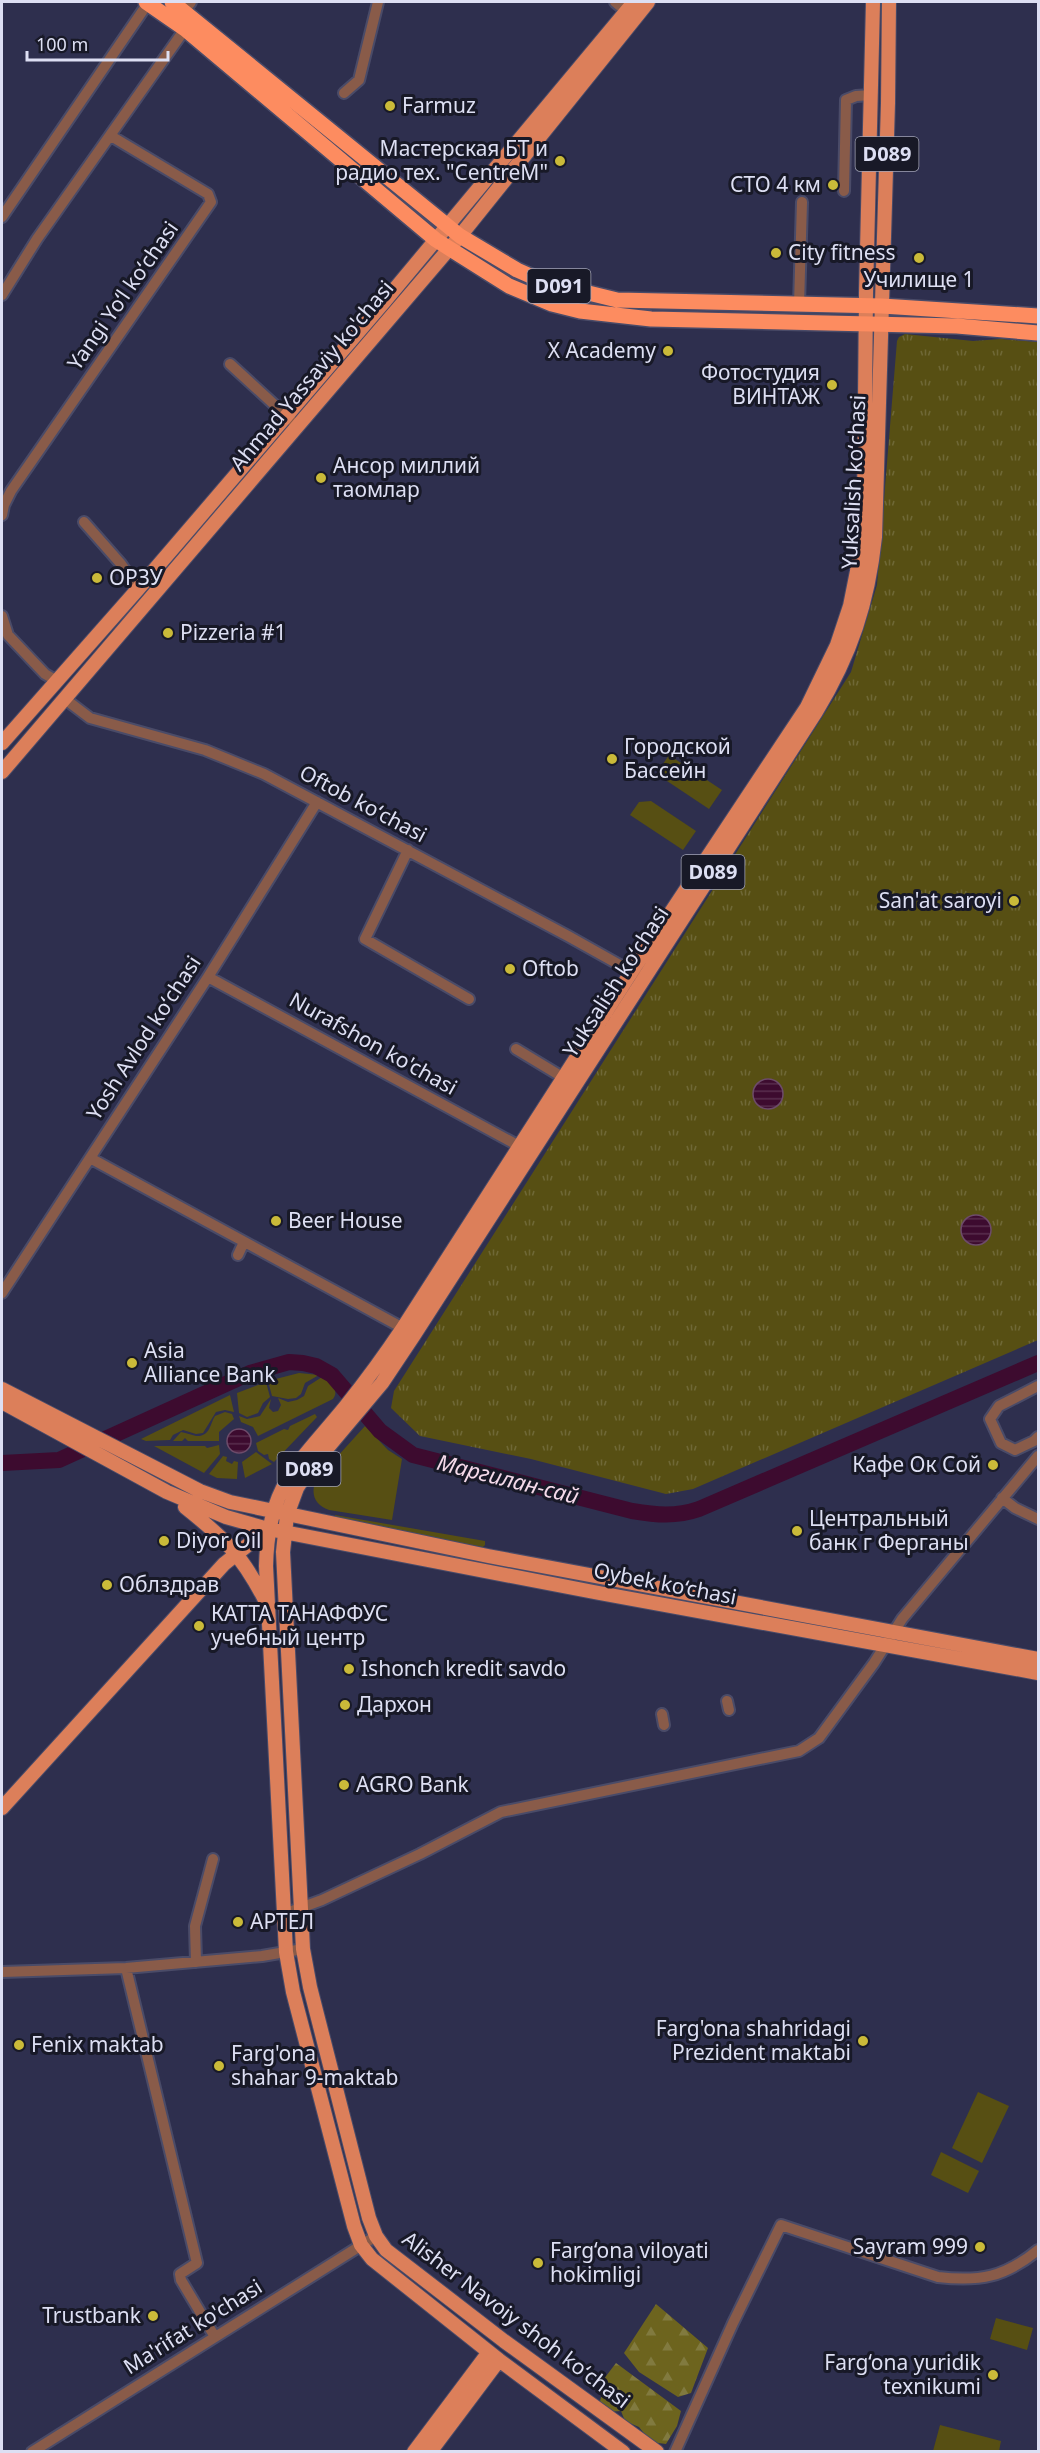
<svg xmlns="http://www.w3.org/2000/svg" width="1040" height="2453" font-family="'Noto Sans',sans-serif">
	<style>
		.green { fill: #574f13 }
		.forest { fill: url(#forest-firs) }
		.park { fill: url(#park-tufts) }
		.water { fill: url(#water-rules); stroke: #6d4b6a; stroke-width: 1.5 }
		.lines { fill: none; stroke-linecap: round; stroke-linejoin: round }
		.river { stroke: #3d0b2f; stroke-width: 16 }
		.minor-casing { stroke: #4a4b68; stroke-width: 14 }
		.major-casing { stroke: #4a4b68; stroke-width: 16 }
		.highway-casing { stroke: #4a4b68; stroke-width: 18 }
		.minor { stroke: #895b49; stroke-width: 10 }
		.major { stroke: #dc7f5a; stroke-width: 14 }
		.highway { stroke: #fd8c60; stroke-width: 15 }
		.poi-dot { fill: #caba39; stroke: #181927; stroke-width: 2 }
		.labels { text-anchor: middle; stroke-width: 6; stroke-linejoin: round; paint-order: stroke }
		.shield { fill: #181927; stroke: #a2a4b6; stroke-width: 1.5 }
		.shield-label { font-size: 20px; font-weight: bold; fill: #dddff3 }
		.poi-label { font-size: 21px; fill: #dddff3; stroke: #181927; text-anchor: start }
		.street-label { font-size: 21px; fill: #dddff3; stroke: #181927 }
		.water-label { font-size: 22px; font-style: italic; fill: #f5daea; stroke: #181927 }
	</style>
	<defs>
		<pattern id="forest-firs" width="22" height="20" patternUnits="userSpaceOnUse" patternTransform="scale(1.5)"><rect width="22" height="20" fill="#6d641e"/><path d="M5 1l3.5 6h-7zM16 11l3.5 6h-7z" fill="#817a3f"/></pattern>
		<pattern id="park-tufts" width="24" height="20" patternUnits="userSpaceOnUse" patternTransform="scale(1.5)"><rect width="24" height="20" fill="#574f13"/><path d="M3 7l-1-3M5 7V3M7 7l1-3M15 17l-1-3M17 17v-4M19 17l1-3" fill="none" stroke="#6f6836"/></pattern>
		<pattern id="water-rules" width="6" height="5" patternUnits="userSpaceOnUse" patternTransform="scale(1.5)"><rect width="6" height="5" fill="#3d0b2f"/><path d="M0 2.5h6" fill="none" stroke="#592e4e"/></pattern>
	</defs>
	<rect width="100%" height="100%" fill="#2e2f4e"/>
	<!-- green -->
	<path class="green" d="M669,755L722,790L709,809L664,779L661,767Z
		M651,801L696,831L683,850L630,815L639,802Z
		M299,1373L319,1375L305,1383L301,1394L296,1398L288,1399L272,1396L268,1381Z
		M322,1377C330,1382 340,1390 333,1399L258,1436L253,1427L241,1422L239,1416L247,1419L260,1416L271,1399L269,1408L273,1412L278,1411L281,1405L278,1398L288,1402L297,1400L304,1396L308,1386Z
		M266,1382L270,1397L263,1403L258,1413L247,1417L239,1413L237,1393Z
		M230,1395L234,1412L225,1410L216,1412L203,1433L196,1434L183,1430L173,1435L170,1440L146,1441L141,1439Z
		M225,1412L232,1414L234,1419L219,1432V1441H188L185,1438L182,1441H173L181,1432C187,1433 191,1435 196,1436C210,1437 210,1424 215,1416Z
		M315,1414L317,1417L274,1462L269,1459L268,1454L264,1455L258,1451L256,1443L284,1429L288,1430L290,1426Z
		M365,1426L388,1450L402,1459L392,1520L329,1510C315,1505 310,1494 316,1480Z
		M219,1445L220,1454L204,1473L154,1446H205L207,1448Z
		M256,1452L272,1464L245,1478L242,1462Z
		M223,1456L227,1457L226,1461L232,1464L234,1461L238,1462L237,1479L217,1478L209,1474Z
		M335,1515L485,1541V1545L483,1547L335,1520Z
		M978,2092L1009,2106L982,2163L952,2148Z
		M941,2152L979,2171L968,2193L931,2175Z
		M996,2318L1033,2328L1027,2350L990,2339Z
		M940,2425L1001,2441L999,2451H933Z"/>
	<!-- forest -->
	<path class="forest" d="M656,2304L708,2348L691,2393L678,2397L639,2372L624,2353Z
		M616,2363L681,2411L677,2426L666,2444L651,2442L639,2427L625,2421L621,2411L605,2412L599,2406L601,2397L612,2396L600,2384Z"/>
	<!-- park -->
	<path class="park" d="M905,334L973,341L1001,339L1038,342V1340L693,1489L666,1494L531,1459L420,1436L391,1408L394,1391L851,672L877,585L897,341L899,337Z"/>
	<!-- water -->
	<path class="water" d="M753 1094a15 15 0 1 1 30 0a15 15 0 1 1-30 0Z
		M961 1230a15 15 0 1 1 30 0a15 15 0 1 1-30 0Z
		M227 1441a12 12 0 1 1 24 0a12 12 0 1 1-24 0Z"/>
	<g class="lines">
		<!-- river -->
		<path class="river" d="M2,1463L59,1460L250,1373L289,1362L303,1363L316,1366L332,1375L380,1431L413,1455L632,1511C656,1515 676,1517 699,1509L1038,1363"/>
		<defs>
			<path id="minor" d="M615,2L626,11
				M185,10L191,2
				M344,93L359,80L378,2
				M844,191L846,100L856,96L871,95
				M2,217L148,3
				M2,295L37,239L185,29
				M799,305L802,202
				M230,364L291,420
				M2,515L4,505L11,491L211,202L208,194L111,136
				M84,522L121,564L138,589
				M2,616L8,635L45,674L57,681
				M65,699L90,718L205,750L264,774L568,936L643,978
				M408,850L365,939L469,999
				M208,977L519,1146
				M516,1049L564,1078
				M90,1158L403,1328
				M238,1255L244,1242
				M2,1293L208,977L317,802
				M1038,1386L999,1406L990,1419L1001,1443L1015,1450L1034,1441L1038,1437
				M1002,1498L1015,1508L1038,1519
				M727,1701L729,1710
				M662,1714L664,1725
				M284,1914L322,1900L420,1854L501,1812L799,1751L819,1738L874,1663L902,1619L1038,1456
				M196,1962L195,1926L213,1859
				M126,1968L197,2263L180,2274L181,2280L215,2337
				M2,1972L126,1968L262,1956L303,1949
				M32,2452L376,2236
				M675,2452L733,2323L781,2225L938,2277C980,2282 1005,2277 1038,2250"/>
			<path id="major" d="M2,743L138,589L384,302L634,2
				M2,772L460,236L648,2
				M2,1389L200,1491L230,1502L488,1556L1038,1659
				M2,1402L167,1492L226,1517L268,1529L599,1593L1038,1673
				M185,1507C225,1539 241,1554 265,1600
				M2,1808L224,1564L268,1529
				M414,2452L489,2352
				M430,2452L499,2360
				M623,2452L499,2360L372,2259L361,2245L354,2226L293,1992L286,1952L266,1566C268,1484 298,1465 346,1406C366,1381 385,1355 403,1328L632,971L807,707L837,645L850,606L857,571L864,510L866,293L873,2
				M657,2452L504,2341L386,2250L376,2236L369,2218L310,1987L303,1949L283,1552L287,1515L297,1488L308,1471L382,1383L414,1335L816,712C851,654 868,603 875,537L888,103L889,2"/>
			<path id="highway" d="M146,2L185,29L436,240L509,286L552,304L580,311L651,319L957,326L1038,333
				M172,2L460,236L517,270L535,278L564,287L617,300L882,306L1038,316"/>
		</defs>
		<!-- minor casing -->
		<use href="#minor" class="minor-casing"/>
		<!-- major casing -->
		<use href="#major" class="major-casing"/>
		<!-- highway casing -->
		<use href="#highway" class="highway-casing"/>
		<!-- minor -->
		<use href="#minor" class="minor"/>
		<!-- major -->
		<use href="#major" class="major"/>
		<!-- highway -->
		<use href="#highway" class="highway"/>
	</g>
	<!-- markers -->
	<g class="poi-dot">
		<circle cx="390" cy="106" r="6"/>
		<circle cx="560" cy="161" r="6"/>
		<circle cx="833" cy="185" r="6"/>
		<circle cx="776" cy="253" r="6"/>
		<circle cx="919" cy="258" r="6"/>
		<circle cx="668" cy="351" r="6"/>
		<circle cx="832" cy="385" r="6"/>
		<circle cx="321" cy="478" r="6"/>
		<circle cx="97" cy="578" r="6"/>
		<circle cx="168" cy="633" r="6"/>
		<circle cx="612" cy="759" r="6"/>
		<circle cx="1014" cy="901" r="6"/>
		<circle cx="510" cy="969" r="6"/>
		<circle cx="276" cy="1221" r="6"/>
		<circle cx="132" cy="1363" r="6"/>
		<circle cx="993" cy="1465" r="6"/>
		<circle cx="797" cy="1531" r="6"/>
		<circle cx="164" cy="1541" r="6"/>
		<circle cx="107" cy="1585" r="6"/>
		<circle cx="199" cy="1626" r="6"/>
		<circle cx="349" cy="1669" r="6"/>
		<circle cx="345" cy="1705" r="6"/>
		<circle cx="344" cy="1785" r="6"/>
		<circle cx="238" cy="1922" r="6"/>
		<circle cx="863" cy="2041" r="6"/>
		<circle cx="19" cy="2045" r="6"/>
		<circle cx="219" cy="2066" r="6"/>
		<circle cx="980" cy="2247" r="6"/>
		<circle cx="538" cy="2263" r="6"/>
		<circle cx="153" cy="2316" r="6"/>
		<circle cx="993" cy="2375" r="6"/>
	</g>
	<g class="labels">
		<!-- shield labels -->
		<g class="shield">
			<rect x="855.5" y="137" width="63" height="34" rx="4.5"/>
			<rect x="527.5" y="269" width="63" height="34" rx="4.5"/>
			<rect x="681.5" y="855" width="63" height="34" rx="4.5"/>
			<rect x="277.5" y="1452" width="63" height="34" rx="4.5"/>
		</g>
		<g class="shield-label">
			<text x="887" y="161">D089</text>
			<text x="559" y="293">D091</text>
			<text x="713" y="879">D089</text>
			<text x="309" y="1476">D089</text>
		</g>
		<!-- poi labels -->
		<g class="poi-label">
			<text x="402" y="113">Farmuz</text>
			<text x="548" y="156" text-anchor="end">Мастерская БТ и<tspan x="548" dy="24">радио тех. "CentreM"</tspan></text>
			<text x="821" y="192" text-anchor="end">СТО 4 км</text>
			<text x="788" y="260">City fitness</text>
			<text x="919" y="287" text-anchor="middle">Училище 1</text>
			<text x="656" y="358" text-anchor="end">X Academy</text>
			<text x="820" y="380" text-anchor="end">Фотостудия<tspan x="820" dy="24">ВИНТАЖ</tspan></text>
			<text x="333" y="473">Ансор миллий<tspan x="333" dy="24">таомлар</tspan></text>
			<text x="109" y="585">ОРЗУ</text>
			<text x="180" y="640">Pizzeria #1</text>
			<text x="624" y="754">Городской<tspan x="624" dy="24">Бассейн</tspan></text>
			<text x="1002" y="908" text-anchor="end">San'at saroyi</text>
			<text x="522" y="976">Oftob</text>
			<text x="288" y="1228">Beer House</text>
			<text x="144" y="1358">Asia<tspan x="144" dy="24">Alliance Bank</tspan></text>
			<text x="981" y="1472" text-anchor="end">Кафе Ок Сой</text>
			<text x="809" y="1526">Центральный<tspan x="809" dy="24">банк г Ферганы</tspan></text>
			<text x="176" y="1548">Diyor Oil</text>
			<text x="119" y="1592">Облздрав</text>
			<text x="211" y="1621">КАТТА ТАНАФФУС<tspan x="211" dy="24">учебный центр</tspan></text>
			<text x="361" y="1676">Ishonch kredit savdo</text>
			<text x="357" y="1712">Дархон</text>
			<text x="356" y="1792">AGRO Bank</text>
			<text x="250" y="1929">АРТЕЛ</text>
			<text x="851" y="2036" text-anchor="end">Farg'ona shahridagi<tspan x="851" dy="24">Prezident maktabi</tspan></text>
			<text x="31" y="2052">Fenix maktab</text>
			<text x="231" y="2061">Farg'ona<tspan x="231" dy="24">shahar 9-maktab</tspan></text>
			<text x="968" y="2254" text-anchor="end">Sayram 999</text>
			<text x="550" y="2258">Farg‘ona viloyati<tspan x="550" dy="24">hokimligi</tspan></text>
			<text x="141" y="2323" text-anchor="end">Trustbank</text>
			<text x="981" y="2370" text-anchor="end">Farg‘ona yuridik<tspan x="981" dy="24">texnikumi</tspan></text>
		</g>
		<!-- street labels -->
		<g class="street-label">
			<text transform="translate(123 296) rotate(-55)" y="7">Yangi Yoʻl koʻchasi</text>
			<text transform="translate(312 376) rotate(-50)" y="7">Ahmad Yassaviy ko'chasi</text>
			<text transform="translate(854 482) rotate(-87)" y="7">Yuksalish koʻchasi</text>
			<text transform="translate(363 804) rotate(28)" y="7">Oftob koʻchasi</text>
			<text transform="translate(616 982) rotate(-57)" y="7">Yuksalish koʻchasi</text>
			<text transform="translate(144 1038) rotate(-57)" y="7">Yosh Avlod koʻchasi</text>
			<text transform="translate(373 1044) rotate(29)" y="7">Nurafshon ko'chasi</text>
			<text transform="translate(665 1584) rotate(11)" y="7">Oybek ko‘chasi</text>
			<text transform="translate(516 2320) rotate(37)" y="7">Alisher Navoiy shoh koʻchasi</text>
			<text transform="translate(193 2327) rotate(-32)" y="7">Ma'rifat ko'chasi</text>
		</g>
		<!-- water labels -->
		<g class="water-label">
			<text transform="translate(508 1479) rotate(14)" y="8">Маргилан-сай</text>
		</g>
	</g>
	<!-- border -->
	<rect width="1040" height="2453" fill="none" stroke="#dddff3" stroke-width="6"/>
	<!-- scale -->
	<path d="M27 51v9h141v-9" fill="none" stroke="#dddff3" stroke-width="3"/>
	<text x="36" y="51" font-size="18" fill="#dddff3" stroke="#181927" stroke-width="4.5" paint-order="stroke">100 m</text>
</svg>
